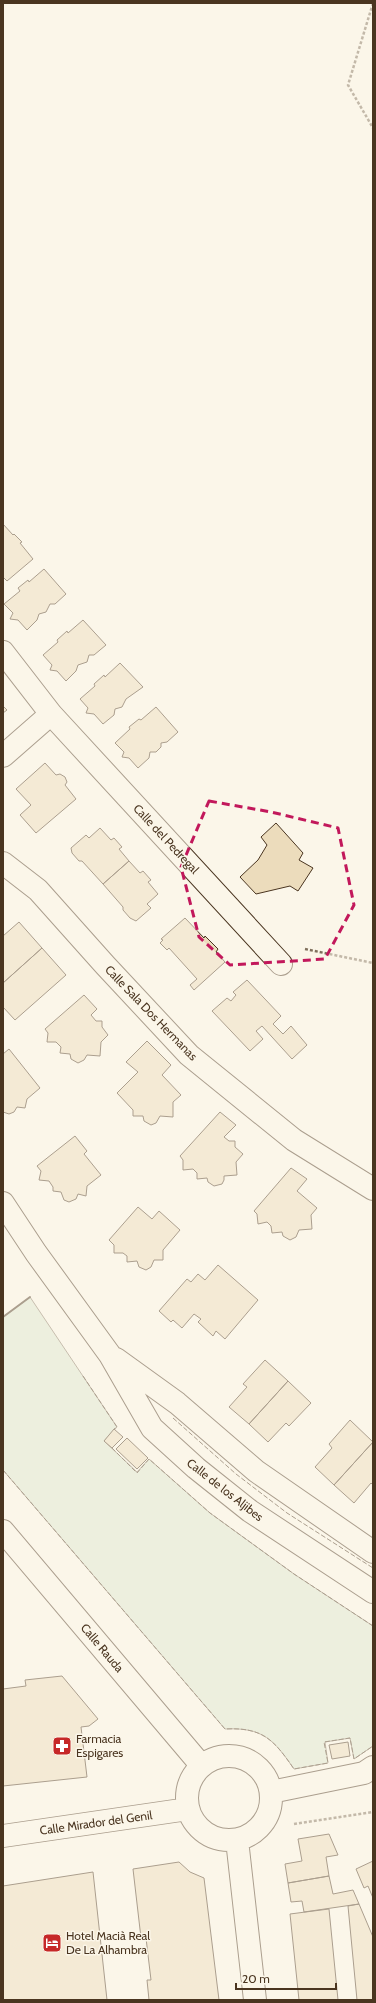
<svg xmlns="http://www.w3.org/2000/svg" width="376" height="2003" font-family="Cabin,sans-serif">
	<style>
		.green { fill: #dce7d0; stroke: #887966 }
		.building { fill: #ecdcbc; stroke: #4a3520 }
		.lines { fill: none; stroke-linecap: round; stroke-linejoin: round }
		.minor-casing { stroke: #4a3520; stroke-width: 24 }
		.path { stroke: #7f6f5c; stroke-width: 2.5; stroke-dasharray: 3 2; stroke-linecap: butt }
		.minor { stroke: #fbf6e9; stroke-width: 22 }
		.fence { stroke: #4a3520; stroke-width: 1; stroke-dasharray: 5 2; stroke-linecap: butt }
		.wall { stroke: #4a3520; stroke-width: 2 }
		.marked { fill: none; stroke: #c2185b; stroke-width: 3; stroke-dasharray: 8 5; stroke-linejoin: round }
		.labels { text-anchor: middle; stroke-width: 3; stroke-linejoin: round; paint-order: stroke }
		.street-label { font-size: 12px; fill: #4a3520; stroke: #fbf6e9 }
		.poi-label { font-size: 12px; fill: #4a3520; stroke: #fbf6e9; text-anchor: start }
	</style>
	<rect width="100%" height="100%" fill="#fbf6e9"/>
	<!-- green -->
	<path class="green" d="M30,1297L117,1427L104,1441L137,1472L149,1459L210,1513L294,1574L373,1626V1746L354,1759L350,1738L325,1742L328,1763L294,1769C274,1740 263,1727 225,1729L3,1470V1317Z"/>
	<!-- building -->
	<path class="building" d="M3,524L13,535L14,534L22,542L20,543L33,559L7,581L3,577Z
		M44,569L66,594L55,604H50L46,612L39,614L37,620L27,630L18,620L10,619L13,613L4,604L20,591L18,588L28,580L29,582Z
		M83,620L106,645L94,655H89L87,662L78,665L76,671L66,681L57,671L50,670L52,665L43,655L58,642L57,640L67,631L68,633Z
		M120,663L143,687L126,699L122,707L115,709L114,715L103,724L94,714L86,713L88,708L80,699L95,686L94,684L104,675L105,677Z
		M3,706L7,710L3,713Z
		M156,707L178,732L167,742L161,743V747L156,752H150L149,758L138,768L129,758L122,757L124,752L115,743L130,729L129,727L139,719L141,720Z
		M45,763L56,775L60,774L65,777L67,782L65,785L76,799L36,833L20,815L31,805L16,789Z
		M276,823L303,853L299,860L313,868L298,891L290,886L256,894L240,877L258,860L267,845L261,837Z
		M100,828L111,840L114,838L122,847L119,849L129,861L103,884L82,861H79L72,853L71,848L86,835L89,838Z
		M129,861L140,873L143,871L151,880L148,882L158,894L147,904L151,908L136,921L130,918L123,910V907L103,884Z
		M185,918L204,938L205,936L218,949L216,952L225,962L194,990L190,985L197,979L169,948L167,950L160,943L163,940L161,939Z
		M19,922L42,948L3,983V936Z
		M42,948L66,975L15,1020L3,1007V983Z
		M247,980L281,1016L273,1024L283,1034L291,1026L307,1045L292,1059L262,1026L256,1031L263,1039L250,1051L212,1011L227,998L231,1001L236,995L233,992Z
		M84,995L97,1009L91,1015L96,1021H102V1027L108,1035L101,1042L100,1056L87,1055L84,1060L78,1063L71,1059L70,1054L60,1053L61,1047L56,1042H47L48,1033L45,1029Z
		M147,1041L171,1065L162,1075L181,1095L173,1102V1117L160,1116L156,1123L151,1125L144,1121L143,1116H133V1110L117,1093L138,1072L126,1062Z
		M9,1049L40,1088L27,1099L25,1108L17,1107L14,1112L9,1114L3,1112V1054Z
		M220,1112L236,1125L224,1137L229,1141H235V1147L243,1154L236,1162L237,1175L224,1176V1180L222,1184L214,1186L208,1182L207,1178L197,1179V1173L193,1169L183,1170V1160L180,1156Z
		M75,1136L87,1151L84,1154L101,1175L87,1186L86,1196L78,1194L76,1199L69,1202L64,1200L61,1192L53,1191V1187L49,1181L39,1180L41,1171L37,1166Z
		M291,1168L307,1179L297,1191L317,1208L311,1215L312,1229L299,1230L296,1237L290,1240L283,1236L282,1232L272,1233L271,1226L267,1222L258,1224L257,1214L254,1211Z
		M138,1207L152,1219L159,1211L180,1230L163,1250V1260H154L151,1267L146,1270L139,1267L137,1261L127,1262V1256L123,1253H114V1245L109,1240Z
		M218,1265L258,1300L225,1339L216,1331L213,1336L198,1322L201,1319L194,1314L182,1328L173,1320L171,1322L159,1311L187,1279L191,1282L198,1274L205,1280Z
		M265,1360L288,1381L249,1424L229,1407L247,1387L243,1384Z
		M288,1381L311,1403L289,1426L286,1423L268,1442L249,1424Z
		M350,1420L373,1442L334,1485L315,1467L332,1448L329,1444Z
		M114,1429L123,1437L112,1448L104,1441Z
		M127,1438L148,1458L137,1469L116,1449Z
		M373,1442V1485L371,1483L354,1503L334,1485Z
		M62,1676L98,1719L89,1726L81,1727L87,1777L3,1786V1689L26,1686L25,1680Z
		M348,1742L350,1756L332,1759L329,1745Z
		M329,1834L338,1855L326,1857L329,1876L288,1883L285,1864L302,1861L298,1839Z
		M373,1861V1898L368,1886L364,1888L356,1869Z
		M179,1862L190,1872L204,1878L219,2000H149L147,1980H151L146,1938H141L133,1869Z
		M93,1872L107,2000H3V1886Z
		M329,1876L333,1894L353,1890L359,1904L304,1912L302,1901L291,1902L288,1883Z
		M359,1904L373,1937V2000H357L348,1906Z
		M329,1909L338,2000H299L290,1914Z"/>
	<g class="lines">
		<defs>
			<path id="minor" d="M3,652L51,714L281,964
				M3,756L51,714
				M3,863L38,890L105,965L189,1055L294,1140L373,1189
				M3,1203L36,1253L110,1355L152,1428L196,1468L250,1511L373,1592
				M116,1359L177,1403L256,1471L373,1552
				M3,1531L201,1765
				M187 1798a42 42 0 1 1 84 0a42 42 0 1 1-84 0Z
				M271,1792L364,1773L373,1767
				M3,1836L188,1809
				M237,1840L255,2000"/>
		</defs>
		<!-- minor casing -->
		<use href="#minor" class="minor-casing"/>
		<!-- path -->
		<path class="path" d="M373,3L348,85L373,128
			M305,949L373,963
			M294,1824L373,1812"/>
		<!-- minor -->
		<use href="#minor" class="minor"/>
		<!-- fence -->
		<path class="fence" d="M83,1376L117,1427L114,1429
			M173,1418L236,1474L287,1513L373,1568
			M112,1448L137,1473L149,1459L210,1513L294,1574L373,1626
			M3,1470L225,1729C263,1727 274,1740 294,1769L328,1763L324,1742L350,1738L354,1759L373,1746"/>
		<!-- wall -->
		<path class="wall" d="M3,1317L30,1297"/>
	</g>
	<!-- marked area -->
	<path d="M0 0H376V2003H0ZM209,801L271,812L338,828L354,905L325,959L230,965L199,937L181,867Z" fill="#fbf6e9" fill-opacity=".55" fill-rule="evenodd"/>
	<path class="marked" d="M209,801L271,812L338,828L354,905L325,959L230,965L199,937L181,867Z"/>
	<!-- icons -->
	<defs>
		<symbol id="pharmacy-square" viewBox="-11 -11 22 22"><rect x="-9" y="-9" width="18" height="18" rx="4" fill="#c62828" stroke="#fbf6e9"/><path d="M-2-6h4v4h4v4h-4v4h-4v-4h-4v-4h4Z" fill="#fff"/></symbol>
		<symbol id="hotel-square" viewBox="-11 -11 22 22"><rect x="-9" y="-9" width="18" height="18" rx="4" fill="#c62828" stroke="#fbf6e9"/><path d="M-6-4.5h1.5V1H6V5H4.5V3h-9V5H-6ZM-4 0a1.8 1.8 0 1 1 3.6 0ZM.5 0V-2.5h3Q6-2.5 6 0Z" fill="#fff"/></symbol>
	</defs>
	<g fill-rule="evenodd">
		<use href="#pharmacy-square" x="51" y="1735" width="22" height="22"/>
		<use href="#hotel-square" x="41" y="1932" width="22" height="22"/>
	</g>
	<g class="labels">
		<!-- street labels -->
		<g class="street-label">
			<text transform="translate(166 839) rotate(47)" y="4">Calle del Pedregal</text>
			<text transform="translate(151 1013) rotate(46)" y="4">Calle Sala Dos Hermanas</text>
			<text transform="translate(225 1490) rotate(38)" y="4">Calle de los Aljibes</text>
			<text transform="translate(102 1648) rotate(50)" y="4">Calle Rauda</text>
			<text transform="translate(96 1823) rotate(-8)" y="4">Calle Mirador del Genil</text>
		</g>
		<!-- poi labels -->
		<g class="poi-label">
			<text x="76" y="1743">Farmacia<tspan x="76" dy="14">Espigares</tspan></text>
			<text x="66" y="1940">Hotel Macià Real<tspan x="66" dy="14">De La Alhambra</tspan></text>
		</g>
	</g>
	<!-- border -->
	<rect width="376" height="2003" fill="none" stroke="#4a3520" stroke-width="8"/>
	<!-- scale -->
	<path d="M236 1983v6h100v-6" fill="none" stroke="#4a3520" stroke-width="2"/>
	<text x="242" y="1983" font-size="12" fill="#4a3520" stroke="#fbf6e9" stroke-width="3" paint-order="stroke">20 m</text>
</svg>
